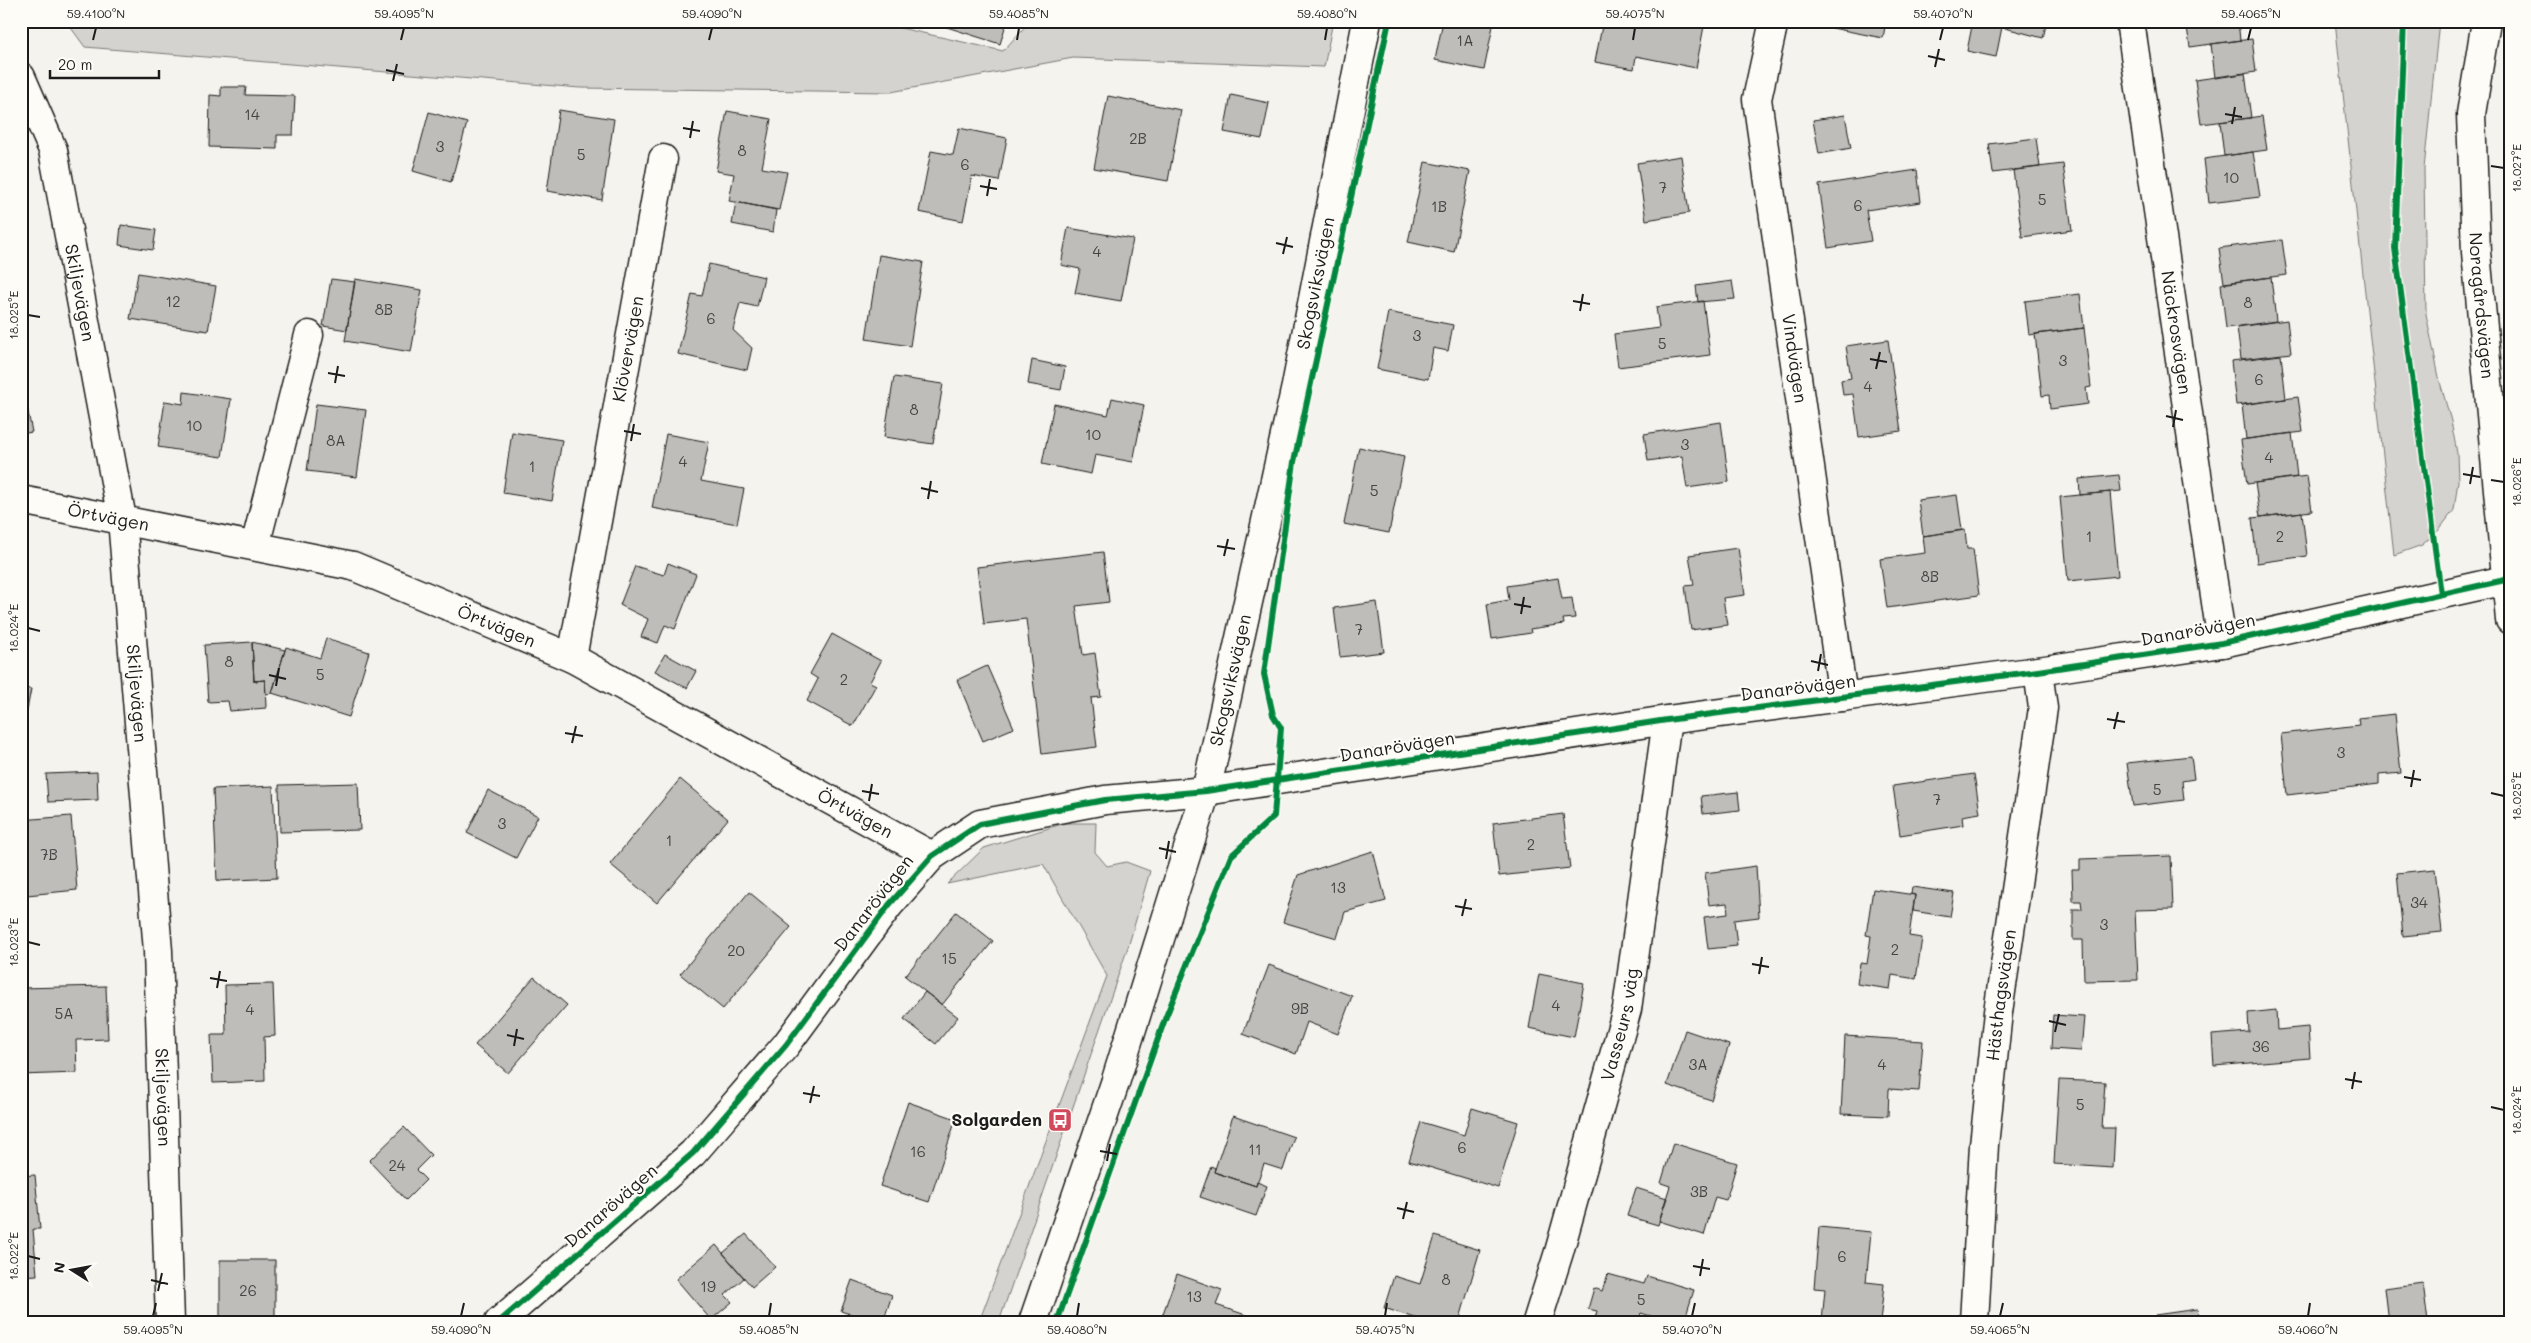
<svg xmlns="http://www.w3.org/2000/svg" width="2531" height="1343" font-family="Mali,sans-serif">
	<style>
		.green { fill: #d4d3cf; stroke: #787876 }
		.building { fill: #bebdba; stroke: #1c1c1c }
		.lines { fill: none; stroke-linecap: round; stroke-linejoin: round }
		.minor-casing { stroke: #1c1c1c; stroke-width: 31 }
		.tertiary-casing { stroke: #1c1c1c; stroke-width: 31 }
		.minor { stroke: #fdfcf7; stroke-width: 28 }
		.tertiary { stroke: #fdfcf7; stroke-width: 28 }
		.cycleway-casing { stroke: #fdfcf7; stroke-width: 9 }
		.cycleway { stroke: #00873e; stroke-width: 6 }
		.ticks { fill: none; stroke: #1c1c1c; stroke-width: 2 }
		.labels { text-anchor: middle; stroke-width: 4.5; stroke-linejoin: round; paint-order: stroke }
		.number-label { font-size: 15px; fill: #444 }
		.street-label { font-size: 18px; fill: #1c1c1c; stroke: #fdfcf7 }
		.poi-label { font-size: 18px; font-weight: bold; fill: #1c1c1c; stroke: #fdfcf7; text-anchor: end }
		.neatline { fill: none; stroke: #1c1c1c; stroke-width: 2 }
		.ticks-label { font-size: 12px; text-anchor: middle; fill: #1c1c1c }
	</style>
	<rect width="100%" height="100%" fill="#f4f3ee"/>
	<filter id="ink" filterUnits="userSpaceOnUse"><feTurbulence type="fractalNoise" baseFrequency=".02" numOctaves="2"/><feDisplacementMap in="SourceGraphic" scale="10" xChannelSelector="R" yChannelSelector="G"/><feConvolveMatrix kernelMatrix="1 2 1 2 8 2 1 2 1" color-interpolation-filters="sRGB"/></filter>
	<g filter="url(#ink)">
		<!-- green -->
		<path class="green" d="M66,21H896V27L1003,51L1030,21H1333L1324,67L1073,58L891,92L580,88L85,47Z
			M2335,21H2439L2424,169L2426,314L2440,382L2451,421L2457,453L2458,481L2454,510L2438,531L2422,545L2394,555Z
			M1065,823H1096L1095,852L1107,866L1126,862L1150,871L1129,944L999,1322H979L1107,976L1043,864L947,884L984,848Z"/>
		<!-- building -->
		<path class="building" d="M928,21H1007L1000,44Z
			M1443,21H1494L1484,70L1435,60Z
			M1603,21H1705L1696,68L1636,56L1634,69L1595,62Z
			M1833,21H1886L1883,38L1832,28Z
			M1973,21H1995L1994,25L2002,27L1996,57L1967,51Z
			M1995,21H2047L2043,38L1994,25Z
			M2186,21H2238L2240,40L2190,47Z
			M2252,39L2256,72L2215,78L2211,44Z
			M2245,73L2251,118L2201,124L2195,80Z
			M221,87H246L245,95L295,96L293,135H277V149L209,147L210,95L221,96Z
			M1231,95L1269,103L1262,139L1224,132Z
			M1108,96L1181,110L1168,181L1094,168Z
			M559,110L614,119L602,200L547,191Z
			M727,111L771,119L762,168L787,172L779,210L729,201L734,174L716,171Z
			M429,112L467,123L451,182L413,171Z
			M1845,115L1851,148L1819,154L1813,120Z
			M2262,116L2267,150L2224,156L2220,122Z
			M959,128L1007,138L999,181L972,176L963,221L919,212L931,151L953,155Z
			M2036,138L2040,167L1993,173L1989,144Z
			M2253,152L2260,197L2209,203L2204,159Z
			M1681,156L1689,213L1646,220L1637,163Z
			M1425,162L1470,171L1454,252L1408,242Z
			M2063,164L2072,230L2022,237L2013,170Z
			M1917,170L1921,202L1866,210L1871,241L1828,248L1819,185Z
			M736,202L776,210L773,232L732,224Z
			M121,225L156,230L153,250L119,245Z
			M1068,228L1133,239L1121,301L1075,293L1080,269L1061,265Z
			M2282,240L2287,275L2224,283L2219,248Z
			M879,255L923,262L910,346L866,339Z
			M709,264L764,277L757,307L740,303L733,330L752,348L747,370L678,354L692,294L702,296Z
			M138,273L216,286L208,331L130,319Z
			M2271,277L2276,321L2226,328L2221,284Z
			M331,279L355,282L347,330L323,326Z
			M355,279L422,290L411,352L345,341Z
			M1732,281L1735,299L1698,302L1696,286Z
			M2080,294L2084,328L2029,335L2025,301Z
			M1703,301L1710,355L1618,367L1614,334L1659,328L1656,307Z
			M1388,312L1453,325L1448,351L1433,348L1428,379L1377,369Z
			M2287,320L2291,353L2241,359L2237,327Z
			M2084,328L2091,387L2086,388L2088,404L2050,409L2049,395L2042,396L2035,334Z
			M1888,340L1901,431L1859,437L1853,394L1843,395L1841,380L1851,378L1846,346Z
			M2281,355L2286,399L2236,405L2231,361Z
			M1032,360L1065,367L1061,390L1028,384Z
			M21,377L32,432L21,434Z
			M894,377L943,384L933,444L884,437Z
			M184,392L231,399L222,457L158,447L165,401L183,404Z
			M2298,397L2303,432L2246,439L2242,405Z
			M1112,398L1144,405L1133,462L1095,455L1091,474L1042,464L1054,404L1108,415Z
			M316,404L366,410L357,477L307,471Z
			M1721,422L1729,482L1687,488L1682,456L1648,461L1644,434Z
			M512,432L562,440L552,501L503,493Z
			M2292,433L2297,477L2247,484L2241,440Z
			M666,434L709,442L701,481L744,489L737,524L652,508Z
			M1359,447L1404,457L1389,533L1344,524Z
			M2119,475L2121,491L2080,495L2079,479Z
			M2307,476L2312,511L2260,517L2255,483Z
			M2110,492L2118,576L2068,581L2060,497Z
			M1957,495L1962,530L1923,536L1918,500Z
			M2302,512L2307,556L2257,563L2252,518Z
			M1965,530L1967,549H1973L1979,595L1887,608L1880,559L1925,553L1923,536Z
			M1738,548L1745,595L1723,598L1727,625L1691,630L1685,586L1694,585L1689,555Z
			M1103,552L1109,602L1076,606L1083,655L1095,653L1101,697L1091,698L1097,747L1042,754L1026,619L984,624L977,567Z
			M668,563L696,574L675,629L665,625L658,643L641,637L648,619L620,605L635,566L664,575Z
			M1558,578L1562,599L1572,598L1575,618L1563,619L1564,624L1530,629L1531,633L1492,639L1487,604L1509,600L1507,586Z
			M1377,602L1384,652L1340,657L1334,608Z
			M832,634L881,661L870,682L876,685L853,726L807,701L818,679L810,674Z
			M326,638L369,652L349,717L272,693L286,647L320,658Z
			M252,642L285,650L272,693L266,694L265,680L254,681Z
			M252,642L254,681L265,680L266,708L230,711L228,701L208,702L204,645Z
			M665,654L696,671L687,688L655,671Z
			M987,666L1014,728L983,741L957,680Z
			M21,688L31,689L22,736H21Z
			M2395,714L2401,773L2379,775V784L2287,795L2281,734L2359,725L2358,718Z
			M2191,756L2194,779L2182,781L2184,800L2133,806L2127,763Z
			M97,772L98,800L48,802L46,774Z
			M1974,774L1980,813L1962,816L1963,825L1900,835L1893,786Z
			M680,779L728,819L657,903L610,864Z
			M358,783L360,830L280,832L279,785Z
			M273,786L277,878L217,881L213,789Z
			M488,790L538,816L516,858L467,833Z
			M1738,792L1740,810L1703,814L1701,796Z
			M1563,814L1570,868L1499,876L1493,823Z
			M71,816L77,890L27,895L21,820Z
			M1373,851L1386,901L1345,912L1337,938L1283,922L1298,875Z
			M2171,856L2173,909L2135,910L2138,980L2084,981L2083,940H2073V909H2082L2081,901H2073L2072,870H2080V859Z
			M1756,866L1759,917L1734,920L1737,946L1708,949L1704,917L1728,914L1727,903L1709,905L1705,873Z
			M2435,869L2442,932L2403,936L2397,873Z
			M1912,887L1954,893L1950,917L1913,911L1915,895L1911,894Z
			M1873,889L1915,895L1909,936L1922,938L1916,979L1892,975L1890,989L1857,984L1860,963L1867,964L1871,936L1866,935Z
			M749,892L791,927L723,1009L680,974Z
			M956,912L993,941L942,1005L905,976Z
			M1269,965L1352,996L1338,1034L1307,1022L1296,1054L1243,1034Z
			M1539,974L1584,983L1574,1037L1529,1028Z
			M534,977L567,1005L508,1073L475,1045Z
			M273,984L275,1036L264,1037L265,1081L213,1083L211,1035H226L225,985Z
			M106,986L108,1039L76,1040L77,1073L21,1075V988Z
			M925,992L958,1017L936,1044L904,1019Z
			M2276,1010L2277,1030L2308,1027L2310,1058L2214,1066L2212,1035L2249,1032L2248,1013Z
			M2053,1015L2084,1017L2081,1051L2051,1049Z
			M1685,1030L1729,1045L1711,1100L1667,1085Z
			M1845,1036L1923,1041L1919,1091L1889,1089L1888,1116L1841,1114Z
			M2059,1080L2105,1082L2102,1128H2115L2113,1168L2054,1164Z
			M908,1102L956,1119L929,1202L880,1186Z
			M1472,1108L1518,1122L1498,1188L1409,1161L1421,1122L1464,1135Z
			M1233,1116L1294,1137L1283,1170L1264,1164L1256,1186L1214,1172Z
			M404,1127L431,1155L416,1170L426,1180L406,1200L369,1161Z
			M1673,1143L1737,1163L1726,1200L1715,1197L1704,1235L1659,1221L1670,1186L1661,1183Z
			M1211,1166L1215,1168L1214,1172L1256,1186L1257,1182L1267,1186L1256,1216L1200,1197Z
			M35,1175L40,1229H33L37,1275L21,1276V1176Z
			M1636,1188L1667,1198L1658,1225L1627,1216Z
			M1819,1227L1871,1232L1866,1282L1884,1284L1880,1322H1822L1825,1289L1814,1288Z
			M746,1234L775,1267L752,1287L723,1253Z
			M1435,1236L1480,1250L1459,1322H1428L1384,1308L1394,1276L1420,1284Z
			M716,1245L744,1278L725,1295L732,1302L711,1320L676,1279Z
			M220,1260H275V1322H220Z
			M1177,1274L1222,1290L1216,1305L1249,1316L1247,1322H1160Z
			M1608,1274L1644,1284L1647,1276L1694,1290L1684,1322H1670L1641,1313L1638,1322H1594L1597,1311L1588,1309L1594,1288L1602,1291Z
			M852,1280L892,1295L883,1322H872L841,1311Z
			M2423,1283L2428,1322H2388L2384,1288Z
			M2197,1309L2199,1322H2156L2155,1315Z
			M848,1313L872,1322H845Z"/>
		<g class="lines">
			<defs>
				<g id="minor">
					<path id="s1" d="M1774,21L1757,99L1843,697"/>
					<path id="s2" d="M2130,21L2222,643"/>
					<path id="s3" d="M21,77L53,150L122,519L158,951L170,1322"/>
					<path id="s4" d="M21,500L353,566L572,658L932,856"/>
					<path d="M255,546L309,335"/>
					<path id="s5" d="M572,658L663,159"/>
					<path id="s6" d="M1537,1322L1559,1252L1627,1009L1667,720"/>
					<path id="s7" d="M1974,1322L1984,1145L1998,1012L2043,708L2038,671"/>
				</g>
				<g id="tertiary">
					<path id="s8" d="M2486,21L2471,114L2476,252L2510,620"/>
					<path d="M499,1322L693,1153L786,1045L889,905L932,856L980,824L1105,800L1206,791L1667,720L2038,671L2222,643L2505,580"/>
					<path id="s9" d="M1033,1322L1115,1083L1206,791L1296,386L1367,21"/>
				</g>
			</defs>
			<!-- minor casing -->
			<use href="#minor" class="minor-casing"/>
			<!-- tertiary casing -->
			<use href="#tertiary" class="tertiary-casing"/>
			<!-- minor -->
			<use href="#minor" class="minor"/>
			<!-- tertiary -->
			<use href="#tertiary" class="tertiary"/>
			<defs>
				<path id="cycleway" d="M2404,21L2395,248L2441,594
					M499,1322L693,1153L786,1045L889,905L932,856L980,824L1105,800L1206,791L1667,720L2038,671L2222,643L2505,580
					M1057,1322L1165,1019L1231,856L1274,816L1281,728L1273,715L1264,674L1294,462L1389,21"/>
			</defs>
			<!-- cycleway casing -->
			<use href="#cycleway" class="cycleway-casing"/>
			<!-- cycleway -->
			<use href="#cycleway" class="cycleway"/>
		</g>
	</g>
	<!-- ticks -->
	<path class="ticks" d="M93,40L96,28M401,40L404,28M709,40L712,28M1017,40L1019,28M1325,40L1327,28M1633,40L1635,28M1940,40L1943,28M2248,40L2251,28M1928,56L1945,60M1935,67L1939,49M386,70L404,74M393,81L397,64M2225,114L2242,117M2232,124L2235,107M683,128L700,131M690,138L693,121M2491,166L2504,168M980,186L997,189M987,196L990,179M1276,243L1293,247M1283,254L1287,237M1573,301L1590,304M1580,311L1583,294M28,315L40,317M1870,359L1887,362M1876,369L1880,352M328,373L345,376M335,383L338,366M2166,416L2183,420M2173,427L2176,410M624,431L641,434M631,441L634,424M2463,474L2480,477M2491,480L2504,482M2470,484L2473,467M921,488L938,492M928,499L931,481M1217,546L1235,549M1224,556L1228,539M1514,604L1531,607M1521,614L1524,597M28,628L40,631M1811,661L1828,665M1818,671L1821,654M269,675L286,679M276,686L279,668M2107,719L2125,722M2114,729L2118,712M565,733L583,736M572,743L576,726M2404,777L2421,780M2411,787L2414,770M862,791L879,794M2491,793L2504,796M869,801L872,784M1159,848L1176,852M1166,859L1169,841M1455,906L1472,909M1462,916L1466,899M28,942L40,945M1752,964L1769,967M1759,974L1762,957M210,978L227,981M217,988L220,971M2049,1021L2066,1025M2055,1032L2059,1014M507,1035L524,1039M514,1046L517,1029M2345,1079L2362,1082M2352,1089L2355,1072M803,1093L820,1096M810,1103L814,1086M2491,1107L2504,1110M1100,1151L1117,1154M1107,1161L1110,1144M1397,1208L1414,1212M1403,1219L1407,1202M28,1256L40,1259M1693,1266L1710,1269M1700,1276L1703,1259M151,1280L168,1284M158,1291L162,1273M153,1316L156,1303M461,1316L464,1303M769,1316L771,1303M1077,1316L1079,1303M1385,1316L1387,1303M1692,1316L1695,1303M2000,1316L2003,1303M2308,1316L2310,1303"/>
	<!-- icons -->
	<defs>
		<symbol id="bus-square" viewBox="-11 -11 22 22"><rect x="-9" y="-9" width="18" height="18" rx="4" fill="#d1495b" stroke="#fdfcf7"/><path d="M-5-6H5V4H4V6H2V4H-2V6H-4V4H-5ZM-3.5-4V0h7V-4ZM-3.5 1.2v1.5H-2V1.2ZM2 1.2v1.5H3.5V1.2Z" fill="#fff"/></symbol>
	</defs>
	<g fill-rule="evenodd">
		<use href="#bus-square" x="1046" y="1106" width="28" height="28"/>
	</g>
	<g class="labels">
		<!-- number labels -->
		<g class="number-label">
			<text x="1465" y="46">1A</text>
			<text x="252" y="120">14</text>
			<text x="1138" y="144">2B</text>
			<text x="440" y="152">3</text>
			<text x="742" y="156">8</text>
			<text x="581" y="160">5</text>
			<text x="965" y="170">6</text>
			<text x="2231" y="183">10</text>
			<text x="1663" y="193">7</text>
			<text x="2042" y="205">5</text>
			<text x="1858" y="211">6</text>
			<text x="1439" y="212">1B</text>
			<text x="1097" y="257">4</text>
			<text x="173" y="307">12</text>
			<text x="2248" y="308">8</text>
			<text x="384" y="315">8B</text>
			<text x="711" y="324">6</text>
			<text x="1417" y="341">3</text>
			<text x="1662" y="349">5</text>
			<text x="2063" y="366">3</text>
			<text x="2259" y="385">6</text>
			<text x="1868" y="392">4</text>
			<text x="914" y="415">8</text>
			<text x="194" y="431">10</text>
			<text x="1093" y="440">10</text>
			<text x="336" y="446">8A</text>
			<text x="1685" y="450">3</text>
			<text x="2269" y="463">4</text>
			<text x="683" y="467">4</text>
			<text x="532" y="472">1</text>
			<text x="1374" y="496">5</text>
			<text x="2089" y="542">1</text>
			<text x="2280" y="542">2</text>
			<text x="1930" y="582">8B</text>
			<text x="1359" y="635">7</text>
			<text x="229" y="667">8</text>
			<text x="320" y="680">5</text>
			<text x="844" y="685">2</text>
			<text x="2341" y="758">3</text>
			<text x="2157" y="795">5</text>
			<text x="1937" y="805">7</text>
			<text x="502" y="829">3</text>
			<text x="669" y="846">1</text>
			<text x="1531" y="850">2</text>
			<text x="49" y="860">7B</text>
			<text x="1338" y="893">13</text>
			<text x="2419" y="908">34</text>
			<text x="2104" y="930">3</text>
			<text x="1895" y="955">2</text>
			<text x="736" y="956">20</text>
			<text x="949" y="964">15</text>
			<text x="1556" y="1011">4</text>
			<text x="1300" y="1014">9B</text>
			<text x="250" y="1015">4</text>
			<text x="64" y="1019">5A</text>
			<text x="2261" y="1052">36</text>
			<text x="1698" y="1070">3A</text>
			<text x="1882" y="1070">4</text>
			<text x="2080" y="1110">5</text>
			<text x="1462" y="1153">6</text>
			<text x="1255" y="1155">11</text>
			<text x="918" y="1157">16</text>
			<text x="397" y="1171">24</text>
			<text x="1699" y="1197">3B</text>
			<text x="1842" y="1262">6</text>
			<text x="1446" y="1285">8</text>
			<text x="708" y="1292">19</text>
			<text x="248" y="1296">26</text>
			<text x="1194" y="1302">13</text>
			<text x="1641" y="1305">5</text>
		</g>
		<!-- street labels -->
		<g class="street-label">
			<text dy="6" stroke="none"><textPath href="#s9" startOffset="1078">Skogsviksvägen</textPath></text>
			<text dy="6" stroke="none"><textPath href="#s3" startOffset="225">Skiljevägen</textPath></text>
			<text dy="6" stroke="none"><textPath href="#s8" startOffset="286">Noragårdsvägen</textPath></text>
			<text dy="6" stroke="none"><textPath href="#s2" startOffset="315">Näckrosvägen</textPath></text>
			<text dy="6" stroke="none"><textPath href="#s5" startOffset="314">Klövervägen</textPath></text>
			<text dy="6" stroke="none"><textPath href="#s1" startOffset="342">Vindvägen</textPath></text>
			<text dy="6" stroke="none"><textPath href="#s4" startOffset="89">Örtvägen</textPath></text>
			<text dy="6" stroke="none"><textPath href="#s4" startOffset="494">Örtvägen</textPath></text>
			<text transform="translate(2198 630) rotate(-10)" y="6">Danarövägen</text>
			<text dy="6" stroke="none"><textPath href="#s9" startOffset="672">Skogsviksvägen</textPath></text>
			<text transform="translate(1798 688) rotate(-7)" y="6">Danarövägen</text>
			<text dy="6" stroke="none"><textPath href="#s3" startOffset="630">Skiljevägen</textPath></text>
			<text transform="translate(1397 747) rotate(-9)" y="6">Danarövägen</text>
			<text dy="6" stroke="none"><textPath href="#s4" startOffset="899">Örtvägen</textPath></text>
			<text transform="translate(874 903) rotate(-52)" y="6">Danarövägen</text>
			<text dy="6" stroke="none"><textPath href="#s7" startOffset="328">Hästhagsvägen</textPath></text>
			<text dy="6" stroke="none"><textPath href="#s6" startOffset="309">Vasseurs väg</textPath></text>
			<text dy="6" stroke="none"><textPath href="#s3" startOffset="1035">Skiljevägen</textPath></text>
			<text transform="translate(611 1206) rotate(-41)" y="6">Danarövägen</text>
		</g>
		<!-- poi labels -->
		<g class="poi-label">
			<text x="1042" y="1126">Solgarden</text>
		</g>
	</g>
	<!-- margin -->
	<rect width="2531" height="1343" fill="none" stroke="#fdfcf7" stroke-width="55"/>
	<!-- north arrow -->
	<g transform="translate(72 1270) rotate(281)" stroke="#fdfcf7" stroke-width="4" paint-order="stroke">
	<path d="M0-4L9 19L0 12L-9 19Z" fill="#1c1c1c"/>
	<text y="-8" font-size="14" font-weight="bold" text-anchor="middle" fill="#1c1c1c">N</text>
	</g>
	<!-- scale -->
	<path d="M50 70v8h109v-8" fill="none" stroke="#1c1c1c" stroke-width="2.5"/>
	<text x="58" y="70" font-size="15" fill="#1c1c1c" stroke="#fdfcf7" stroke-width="4" paint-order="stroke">20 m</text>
	<rect x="28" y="28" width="2476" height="1288" class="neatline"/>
	<g class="ticks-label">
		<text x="96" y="18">59.4100°N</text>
		<text x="404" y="18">59.4095°N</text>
		<text x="712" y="18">59.4090°N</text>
		<text x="1019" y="18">59.4085°N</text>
		<text x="1327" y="18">59.4080°N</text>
		<text x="1635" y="18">59.4075°N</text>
		<text x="1943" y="18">59.4070°N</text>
		<text x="2251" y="18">59.4065°N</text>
		<text transform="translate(2517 168) rotate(-90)" y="4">18.027°E</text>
		<text transform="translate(14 315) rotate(-90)" y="4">18.025°E</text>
		<text transform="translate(2517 482) rotate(-90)" y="4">18.026°E</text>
		<text transform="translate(14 628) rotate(-90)" y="4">18.024°E</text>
		<text transform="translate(2517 796) rotate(-90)" y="4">18.025°E</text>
		<text transform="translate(14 942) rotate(-90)" y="4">18.023°E</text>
		<text transform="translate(2517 1110) rotate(-90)" y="4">18.024°E</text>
		<text transform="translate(14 1256) rotate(-90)" y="4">18.022°E</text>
		<text x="153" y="1334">59.4095°N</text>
		<text x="461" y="1334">59.4090°N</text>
		<text x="769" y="1334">59.4085°N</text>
		<text x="1077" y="1334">59.4080°N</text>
		<text x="1385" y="1334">59.4075°N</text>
		<text x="1692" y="1334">59.4070°N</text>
		<text x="2000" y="1334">59.4065°N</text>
		<text x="2308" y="1334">59.4060°N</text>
	</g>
</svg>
